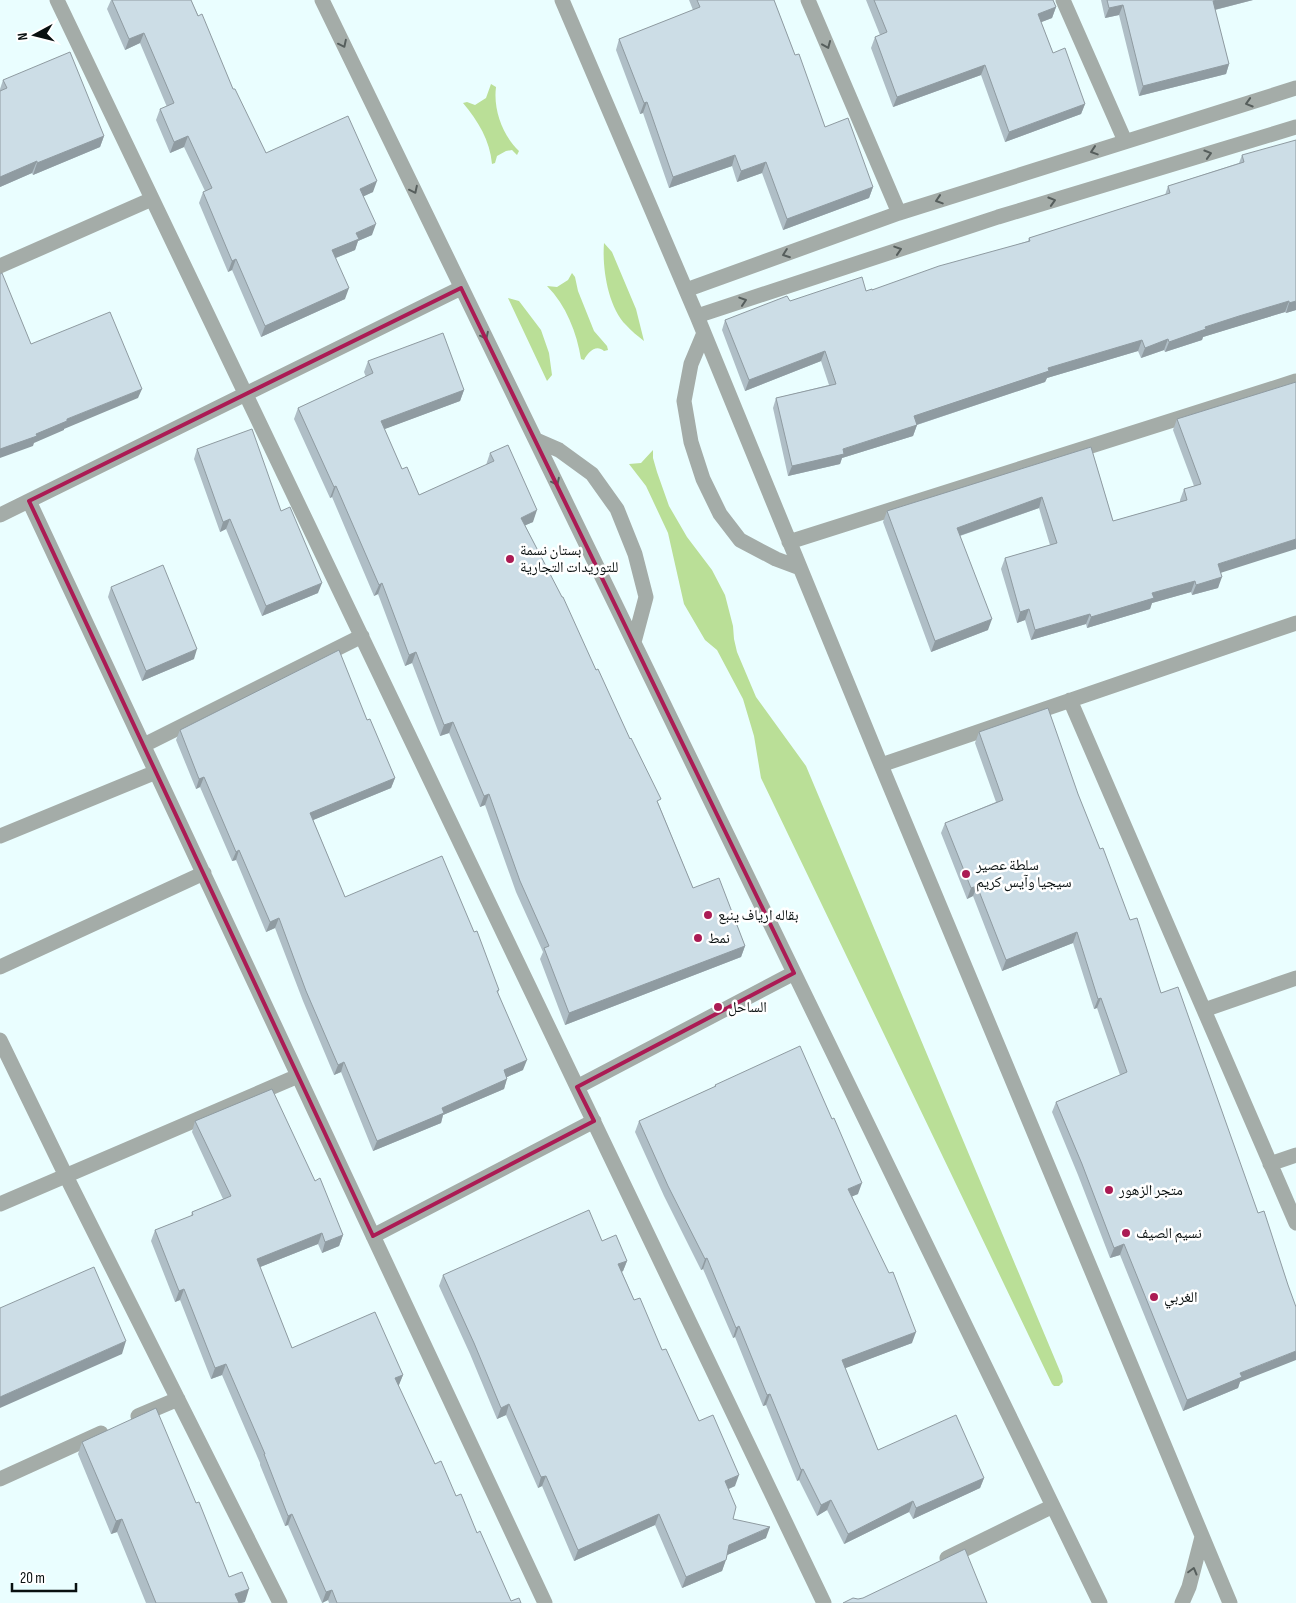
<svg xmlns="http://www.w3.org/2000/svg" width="1296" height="1603" font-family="'Sofia Sans Condensed','Noto Naskh Arabic',sans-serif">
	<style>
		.grass { fill: #badf97 }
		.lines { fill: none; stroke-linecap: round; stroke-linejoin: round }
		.minor { stroke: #a4aca8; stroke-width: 15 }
		.wall { fill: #afbec6 }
		.shaded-wall { fill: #8f9ba1 }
		.building { fill: #ccdde6; stroke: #8f9ba1 }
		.oneway { stroke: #565e5c }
		.marked { fill: none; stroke: #ab1b54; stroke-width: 4; stroke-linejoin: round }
		.poi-dot { fill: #ab1b54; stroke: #fff; stroke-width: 2 }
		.labels { text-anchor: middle; stroke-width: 5; stroke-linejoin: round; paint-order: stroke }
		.poi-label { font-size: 15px; fill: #091010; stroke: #fff; text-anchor: start }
	</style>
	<rect width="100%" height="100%" fill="#eafeff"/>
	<!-- grass -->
	<path class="grass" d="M491,84L496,87C493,110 503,136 519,151L517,155L512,150L506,151L497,156L495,163L492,164C490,140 478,121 463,103L467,102L475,105L486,98Z
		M604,243L612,252L636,309L644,341C638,336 631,331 626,325C608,307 602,268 604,243Z
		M572,273L575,277L578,291L594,331L607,346L608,350L604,351C596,344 588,352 584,360L581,359C577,333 566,305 547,286L557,287L568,280Z
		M508,298L519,301L541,330L549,353L552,375L547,381Z
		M653,450V458L657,472L669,506L687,537L712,570L725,595L733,626L734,639L737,652L756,697L806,766L1062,1376L1063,1382L1059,1386H1054L1052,1384L761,778L754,736L743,699L717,650L705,640L684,604L668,533L646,486L629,464L641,463Z"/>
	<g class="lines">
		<!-- minor -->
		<path class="minor" d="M57,0L824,1603
			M322,0L1100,1603
			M562,0L697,316L881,765L1230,1603
			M808,0L899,213
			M1063,0L1125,141
			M0,266L152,199
			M686,290L899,213L1296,88
			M697,316L998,217L1296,127
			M704,333L691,364L684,401L691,442L703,479L720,514L740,540L776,559L800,568
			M536,440L559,450L592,474L617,509L635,554L646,597L634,642
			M29,501L545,1603
			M0,515L461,288
			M789,542L1296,381
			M1070,700L1296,1223
			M144,745L362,636
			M881,765L1296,623
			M0,836L156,772
			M0,967L204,873
			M1204,1010L1296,978
			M0,1040L66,1176L280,1603
			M577,1087L794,973
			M1270,1164L1296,1155
			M0,1204L298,1076
			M373,1236L594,1121
			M138,1416L178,1399
			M0,1479L101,1433
			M947,1558L1053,1506
			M1182,1603L1189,1587L1202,1537"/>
	</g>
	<!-- wall -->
	<path class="wall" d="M111,0H191L233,89L266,153L373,192L363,196L372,235L358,241L355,250L336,258L345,299L261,337L232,270L228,272L199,203L203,192L205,191L184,147L170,153L156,120L160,109L167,107L140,43L125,50L107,9Z
		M689,0H774L795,55L825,127L873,187L869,198L783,230L762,173L737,182L732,166L669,188L643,113L640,114L616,50L619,39L693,10Z
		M866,0H1053L1056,7L1052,18L1041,22L1053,53L1085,104L1081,114L1005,142L981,75L893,107L871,48L875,37L880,35Z
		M1101,0H1253L1215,10L1229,64L1226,74L1139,96L1119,15L1105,18Z
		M3,80L104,136L100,147L33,175L32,173L0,187V89Z
		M1242,155L1296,310L1286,313L1285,312L1235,327L1203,337L1202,340L1165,352L1164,350L1141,358L1138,351L1047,378L1045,382L917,425L913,436L842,458L840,464L788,476L773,408L776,398L829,385L821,361L745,391L722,330L725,320L790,301L872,290L1028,241L1029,238L1165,195L1168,186L1239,163Z
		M368,361L464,390L460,401L384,429L402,469L419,495L486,465L490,453L533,522L525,525L596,670L659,805L693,888L745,946L741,957L565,1025L540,959L543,952L516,892L485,805L480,807L449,733L440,736L412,663L405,666L378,594L374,596L332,497L330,498L294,419L298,408L366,377L364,372Z
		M1296,382L1221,573L1218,588L1192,595L1191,592L1152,603L1150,609L1087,628L1086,624L1031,640L1025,620L1017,623L1001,569L1005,558L1050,545L1039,508L960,536L988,630L931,652L883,522L887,511L1091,447L1113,521L1180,502V500L1184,489L1194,486L1173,430L1177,419Z
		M197,449L281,511L318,593L262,616L226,529L220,532L194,459Z
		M111,587L194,659L142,681L108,597Z
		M1048,708L1240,1382L1238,1388L1183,1411L1120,1255L1110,1258L1078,1175L1052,1112L1056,1102L1120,1075L1097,1008L1094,1009L1073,943L1002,971L973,896L967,899L941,833L945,823L996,802L975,743L979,732Z
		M367,720L395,778L391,788L313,820L345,897L474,932L499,990L498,993L523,1070L507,1077L504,1089L443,1115L441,1123L373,1151L341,1072L334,1075L303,1001L275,928L266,932L236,860L232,861L200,787L196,789L176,740L180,730Z
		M715,1085L858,1194L852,1196L912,1343L845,1368L878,1450L984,1478L980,1488L913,1519L909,1512L844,1544L827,1510L817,1516L799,1480L797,1481L766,1405L763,1406L735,1337L733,1338L703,1269L701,1270L664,1196L635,1132L639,1121L714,1087Z
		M195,1121L315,1181L343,1235L339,1246L322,1253L318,1244L260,1267L292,1348L403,1375L398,1386L435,1464L456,1496L477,1533L511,1601L521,1603H329L328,1600L322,1603L288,1525L285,1526L260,1465V1463L222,1375L211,1379L180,1300L175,1302L151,1241L155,1230L191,1216L192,1212L223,1199L192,1132Z
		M602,1241L627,1261L623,1271L622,1272L634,1300L662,1350L699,1421L735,1486L729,1489L733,1519L766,1538L727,1555L722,1571L682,1588L655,1525L574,1561L542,1486L538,1488L506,1415L497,1419L470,1354L439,1286L443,1275Z
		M82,1442L196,1503L229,1577L245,1602L241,1603H146L117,1532L111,1534L78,1454Z"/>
	<!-- shaded-wall -->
	<path class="shaded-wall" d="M1218,0H1253L1210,11L1213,1Z
		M1123,5L1119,15L1105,18L1109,8Z
		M1056,7L1052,18L1034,25L1038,14Z
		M144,33L140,43L125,50L129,39Z
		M1229,64L1226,74L1139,96L1143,86Z
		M985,65L981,75L893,107L897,97Z
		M647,102L643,113L640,114L644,103Z
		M1085,104L1081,114L1005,142L1009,132Z
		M104,136L100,147L33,175L37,163Z
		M188,136L184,147L170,153L174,142Z
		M735,155L732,166L669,188L673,177Z
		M37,161L32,173L0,187V177Z
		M766,162L762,173L737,182L741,171Z
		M377,181L373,192L356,200L360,189Z
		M873,187L869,198L783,230L787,219Z
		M376,224L372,235L358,241L355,250L328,261L332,250L356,233Z
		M236,259L232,270L228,272L232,261Z
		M349,288L345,299L261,337L265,326Z
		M1289,301L1285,312L1203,337L1202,340L1165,352L1169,342L1205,327L1239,316Z
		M1296,301V310L1286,313L1289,303Z
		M1168,339L1164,350L1141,358L1145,348Z
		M1142,340L1138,351L1047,378L1045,382L910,427L914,416L1048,368Z
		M825,351L821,361L745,391L749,380Z
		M142,389L138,398L64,429V430L34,443L33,446L0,458V449L67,419Z
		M464,390L460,401L377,432L381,421Z
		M917,425L913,436L842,458L840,464L788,476L792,466Z
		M336,486L332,497L330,498L334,487Z
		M1042,497L1039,508L953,538L957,528Z
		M537,510L533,522L517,529L521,518Z
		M230,519L226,529L220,532L223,522Z
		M1296,539V549L1214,575L1218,564Z
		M1222,577L1218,588L1192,595L1196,585Z
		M1195,581L1191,592L1152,603L1150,609L1087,628L1091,617L1152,593Z
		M322,583L318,593L262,616L266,606Z
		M382,583L378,594L374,596L379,585Z
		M1029,609L1025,620L1017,623L1020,612Z
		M1090,614L1086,624L1031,640L1035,630Z
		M992,619L988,630L931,652L935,641Z
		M197,649L194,659L142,681L146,671Z
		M416,652L412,663L405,666L409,655Z
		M453,722L449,733L440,736L444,725Z
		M204,777L200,787L196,789L199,779Z
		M395,778L391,788L306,823L310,813Z
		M489,794L485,805L480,807L484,796Z
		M239,850L236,860L232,861L236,852Z
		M977,886L973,896L967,899L971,888Z
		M279,918L275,928L266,932L270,922Z
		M1077,932L1073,943L1002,971L1006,960Z
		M745,946L741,957L565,1025L569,1013Z
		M1101,998L1097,1008L1094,1009L1098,999Z
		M527,1060L523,1070L500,1080L504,1070Z
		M344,1062L341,1072L334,1075L338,1065Z
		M507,1079L504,1089L443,1115L441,1123L373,1151L377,1141L442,1108Z
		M862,1183L858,1194L844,1200L848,1189Z
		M322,1233L318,1244L253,1270L257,1259Z
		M343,1235L339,1246L322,1253L325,1242Z
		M1124,1244L1120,1255L1110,1258L1114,1248Z
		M707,1258L703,1269L701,1270L705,1259Z
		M627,1261L623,1271L614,1275L618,1264Z
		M184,1289L180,1300L175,1302L179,1291Z
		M739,1326L735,1337L733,1338L736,1328Z
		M916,1332L912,1343L838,1371L842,1360Z
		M126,1341L122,1354L0,1408V1397Z
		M1296,1351V1360L1240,1382L1238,1388L1183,1411L1187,1400L1240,1373Z
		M226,1364L222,1375L211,1379L215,1368Z
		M403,1375L399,1385L391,1389L395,1378Z
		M770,1394L766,1405L763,1406L767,1395Z
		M509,1404L506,1415L497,1419L501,1408Z
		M803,1469L799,1480L797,1481L801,1470Z
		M739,1475L735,1486L721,1492L725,1481Z
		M546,1476L542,1486L538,1488L541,1477Z
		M984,1478L980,1488L913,1519L916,1508Z
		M831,1500L827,1510L817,1516L821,1505Z
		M913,1501L909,1512L844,1544L848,1534Z
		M292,1514L288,1525L285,1526L288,1516Z
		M659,1514L655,1525L574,1561L578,1550Z
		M122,1519L117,1532L111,1534L116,1521Z
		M770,1527L766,1538L725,1556L729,1545Z
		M726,1560L722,1571L682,1588L686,1577Z
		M249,1589L245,1602L241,1603H232L235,1594Z
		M332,1590L328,1600L322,1603L326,1592Z"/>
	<!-- building -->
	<path class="building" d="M112,0H191L198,16L202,14L233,89H235L266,153L348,116L377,181L360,189L376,224L356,233L359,239L332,250L349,288L265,326L236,259L232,261L203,192L212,188L188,136L174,142L160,109L174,103L144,33L129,39Z
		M697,0H774L795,55L799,54L825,127L848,118L873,187L787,219L766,162L741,171L735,155L673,177L647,102L644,103L619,39L700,7Z
		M874,0H1053L1056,7L1038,14L1053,53L1065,48L1085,104L1009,132L985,65L897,97L875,37L887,32Z
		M1107,0H1218L1213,1L1229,64L1143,86L1123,5L1109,8Z
		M70,52L104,136L37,163V161L0,177V91L7,88L3,80Z
		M1296,140V301L1289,303V301L1239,316L1205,327L1206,329L1169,342L1168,339L1145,348L1142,340L1048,368L1049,371L914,416L917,425L843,449L844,454L792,466L776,398L836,384L825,351L749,380L725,320L787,296L790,301L862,277L866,291L872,289V290L939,266L1030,241L1029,238L1170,193L1168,186L1244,162L1242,155Z
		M2,273L31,344L110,312L142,389L67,419V421L36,434L37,436L0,449V274Z
		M443,333L464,390L381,421L402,469L407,467L419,495L494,461L490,453L508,445L537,510L521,518L562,597H563L596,670L598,669L630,739L631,738L661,799L657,801L693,888L719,878L745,946L569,1013L544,948L549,946L520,881L489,794L484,796L453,722L444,725L416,652L409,655L382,583L379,585L336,486L334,487L298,408L373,373L368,361Z
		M1296,382V539L1218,564L1222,577L1196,585L1195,581L1152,593L1154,598L1091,617L1090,614L1035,630L1029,609L1020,612L1005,558L1057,543L1042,497L957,528L992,619L935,641L887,511L1091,447L1113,521L1187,500L1184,489L1201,484L1177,419Z
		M252,429L281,511L290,507L322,583L266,606L230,519L223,522L197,449Z
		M163,565L197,649L146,671L111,587Z
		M339,650L367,720L370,719L395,778L310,813L345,897L442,856L474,932L477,931L499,990L497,991L527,1060L504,1070L507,1079L442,1108L444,1113L377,1141L344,1062L338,1065L306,991L279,918L270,922L239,850L236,852L204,777L199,779L180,730Z
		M1048,708L1078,794L1100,849L1103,848L1130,920L1137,918L1161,993L1178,987L1258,1213L1264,1211L1288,1285L1296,1307V1351L1240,1373L1242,1377L1187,1400L1124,1244L1114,1248L1082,1164L1056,1102L1127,1072L1101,998L1098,999L1077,932L1006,960L977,886L971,888L945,823L1003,800L979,732Z
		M800,1046L832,1119L834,1118L862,1183L848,1189L889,1273L893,1272L916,1332L842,1360L878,1450L956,1415L984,1478L916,1508L913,1501L848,1534L831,1500L821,1505L803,1469L801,1470L770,1394L767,1395L739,1326L736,1328L707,1258L705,1259L668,1186L639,1121L716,1086L715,1085Z
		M272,1089L315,1181L320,1178L343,1235L325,1242L322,1233L257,1259L292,1348L375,1312L403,1375L395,1378L435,1464L441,1461L456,1496L461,1494L477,1533L480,1531L511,1601L519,1598L521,1603H337L332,1590L326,1592L292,1514L288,1516L264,1454H265L226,1364L215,1368L184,1289L179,1291L155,1230L193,1215L192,1212L231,1196L195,1121Z
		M589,1210L602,1241L616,1235L627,1261L618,1264L634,1300L640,1298L662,1350L666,1349L699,1421L713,1415L739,1475L725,1481L736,1507L733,1519L770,1527L729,1545L726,1560L686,1577L659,1514L578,1550L546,1476L541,1477L509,1404L501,1408L474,1343L443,1275Z
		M94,1267L126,1341L0,1397V1308Z
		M156,1408L196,1503L199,1502L229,1577L242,1572L249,1589L235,1594L239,1603H156L122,1519L116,1521L82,1442Z
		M965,1549L987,1603H843L853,1598L858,1599L863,1598Z"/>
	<!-- one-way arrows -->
	<defs><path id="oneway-chevron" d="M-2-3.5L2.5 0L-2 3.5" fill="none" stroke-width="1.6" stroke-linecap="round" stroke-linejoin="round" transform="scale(1.25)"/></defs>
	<g class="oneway">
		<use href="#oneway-chevron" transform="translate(343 44) rotate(64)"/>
		<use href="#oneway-chevron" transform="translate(827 45) rotate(67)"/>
		<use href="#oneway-chevron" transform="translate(1249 103) rotate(163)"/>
		<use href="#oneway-chevron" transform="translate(1094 151) rotate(162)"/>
		<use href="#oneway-chevron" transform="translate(1208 154) rotate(-17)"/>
		<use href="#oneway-chevron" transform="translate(414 190) rotate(64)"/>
		<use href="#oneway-chevron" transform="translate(939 200) rotate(162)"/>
		<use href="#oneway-chevron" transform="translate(1052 201) rotate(-17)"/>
		<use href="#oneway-chevron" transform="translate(898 250) rotate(-18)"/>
		<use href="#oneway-chevron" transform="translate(786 254) rotate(160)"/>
		<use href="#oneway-chevron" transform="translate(743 301) rotate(-18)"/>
		<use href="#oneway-chevron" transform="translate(485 336) rotate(64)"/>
		<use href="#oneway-chevron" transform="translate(556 482) rotate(64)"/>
		<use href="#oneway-chevron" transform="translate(1193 1571) rotate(-75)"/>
	</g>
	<!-- marked area -->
	<path class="marked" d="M461,288L794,973L577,1087L594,1121L373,1236L29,501Z"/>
	<!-- markers -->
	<g class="poi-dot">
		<circle cx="510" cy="559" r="5"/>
		<circle cx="966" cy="874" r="5"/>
		<circle cx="708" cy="915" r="5"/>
		<circle cx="698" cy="938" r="5"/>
		<circle cx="718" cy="1007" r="5"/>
		<circle cx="1109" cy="1190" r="5"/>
		<circle cx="1126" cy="1233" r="5"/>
		<circle cx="1154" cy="1297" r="5"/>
	</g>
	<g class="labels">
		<!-- poi labels -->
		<g class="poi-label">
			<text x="520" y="555">بستان نسمة<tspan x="520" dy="17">للتوريدات التجارية</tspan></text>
			<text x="976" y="870">سلطة عصير<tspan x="976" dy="17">سيجيا وآيس كريم</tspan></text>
			<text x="718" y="920">بقاله ارياف ينبع</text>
			<text x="708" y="943">نمط</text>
			<text x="728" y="1012">الساحل</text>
			<text x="1119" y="1195">متجر الزهور</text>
			<text x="1136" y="1238">نسيم الصيف</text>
			<text x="1164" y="1302">الغربي</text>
		</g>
	</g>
	<!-- north arrow -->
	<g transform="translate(35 35) rotate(263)" stroke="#ffffff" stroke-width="4" paint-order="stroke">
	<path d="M0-4L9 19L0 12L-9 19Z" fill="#091010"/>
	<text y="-8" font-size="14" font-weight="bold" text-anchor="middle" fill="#091010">N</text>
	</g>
	<!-- scale -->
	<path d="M12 1583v8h64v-8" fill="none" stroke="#091010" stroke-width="2.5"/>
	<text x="20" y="1583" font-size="15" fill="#091010" stroke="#ffffff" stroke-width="4" paint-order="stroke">20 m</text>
</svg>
